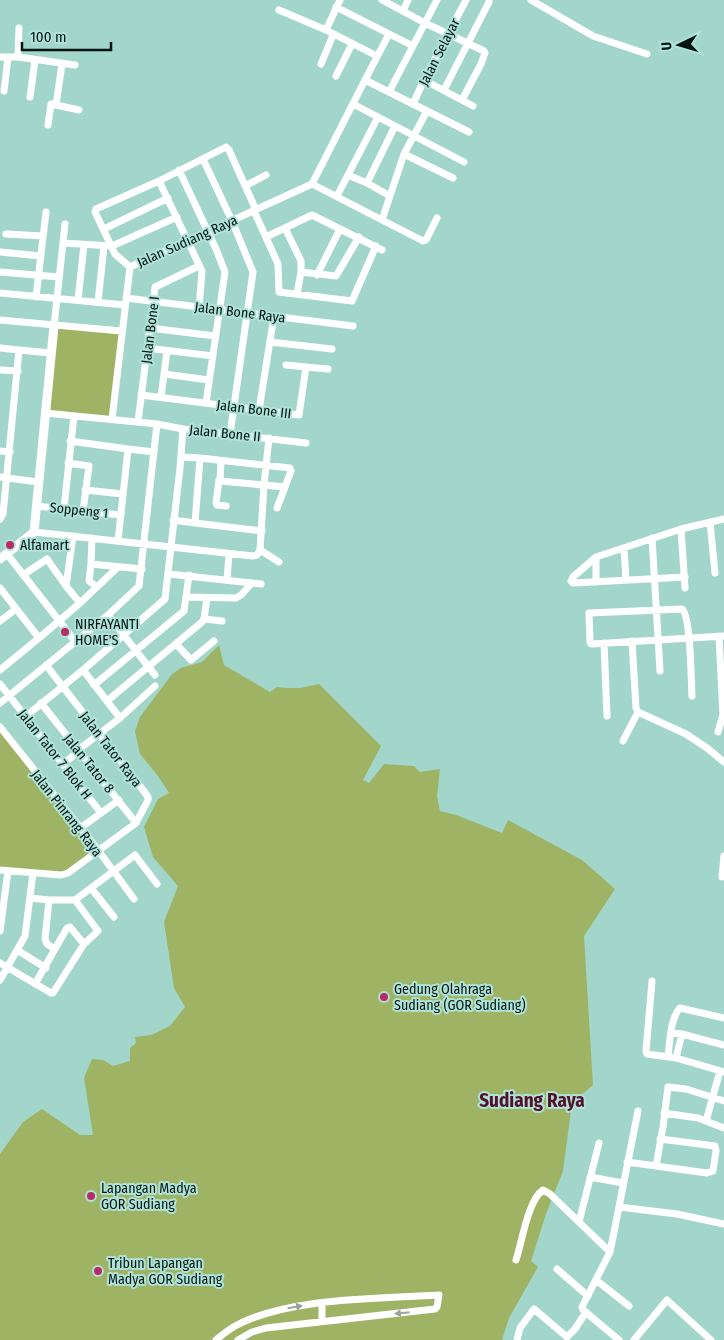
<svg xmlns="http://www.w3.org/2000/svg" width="724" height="1340" font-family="'Fira Sans Condensed',sans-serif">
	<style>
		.green { fill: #9fb364 }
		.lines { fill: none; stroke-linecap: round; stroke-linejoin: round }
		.minor { stroke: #fff; stroke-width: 7 }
		.tertiary { stroke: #fff; stroke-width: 9 }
		.oneway { fill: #9aa1a0 }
		.poi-dot { fill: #b72c66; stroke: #afe3d8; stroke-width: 2 }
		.labels { text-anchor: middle; stroke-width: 4; stroke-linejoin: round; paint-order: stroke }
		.street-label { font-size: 14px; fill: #021411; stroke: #afe3d8 }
		.poi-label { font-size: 14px; fill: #021411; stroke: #afe3d8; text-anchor: start }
		.district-label { font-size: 19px; font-weight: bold; fill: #54112c; stroke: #afe3d8 }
	</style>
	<rect width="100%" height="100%" fill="#a3d6cb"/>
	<!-- green -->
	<path class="green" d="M54,326L121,331L112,419L45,413Z
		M219,645L224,665L270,692L277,687L286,688H300L319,684L381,746L363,780L369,783L384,764L414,766L420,772L440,769L437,796L440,811L456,815L502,833L508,820L582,860L615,889L584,936L593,1085L572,1103L563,1171L546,1214L531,1261L538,1267L509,1318L502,1340H0V1154L23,1122L42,1109L80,1135H93L84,1078L92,1059L103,1060L113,1066L130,1061V1048L136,1043L135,1037L151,1035L170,1026L185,1007L174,988L164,922L178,886L153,857L144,827L158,799L169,793L158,776L140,754L135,731L140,717L172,674L181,668L202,662Z
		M0,727L98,850L68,873L0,870Z"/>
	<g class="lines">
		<!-- minor -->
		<path class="minor" d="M382,0L425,23L484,51L485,53L481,64L462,100
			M531,0L593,36L647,54
			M336,7L413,46
			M279,10L326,30L377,56
			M403,11L408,0
			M326,30L340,0
			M0,57H18L75,65
			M18,57L19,28
			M321,64L333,35
			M336,76L352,44
			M365,80L389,34
			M424,80L473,106
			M444,90L489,2V0
			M4,91L8,57
			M389,92L469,132
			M30,97L35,60
			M413,104L424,80L466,0
			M56,105L79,110
			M378,117L464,162
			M48,125L51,104L56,105L62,64
			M404,154L453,178
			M203,159L232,221L253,272L230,434
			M179,170L216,249L225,272L206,403
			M348,175L367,183L395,126
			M159,181L202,271L199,308
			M367,183L390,196
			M312,184L423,241L426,240L437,218
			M245,186L266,175
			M337,196L378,117L353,104
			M254,211L278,264L279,292L352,301L376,246
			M382,220L404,154L427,111
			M285,228L301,261V272L297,294
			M104,229L168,198
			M6,234L43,236
			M266,237L312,215L382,250
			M63,243L112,246L177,217
			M0,252L41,256
			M130,267L312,184L365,80L389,92L437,0
			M130,267L115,254L95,212L96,209L159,181L226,147L229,150L256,210
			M0,272L59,277
			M301,272L336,276L359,237
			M317,275L340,229
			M0,293L125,305
			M36,297L46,212
			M126,298L353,326
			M78,300L84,245
			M98,302L104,246
			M0,320L121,331
			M54,326L65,224
			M150,328L215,336
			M270,342L332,349
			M0,348L19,350
			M147,348L213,356
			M306,367L328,369
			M0,370L18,371
			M164,374L209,380
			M141,395L299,415L306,367L286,365
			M161,397L167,351
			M259,410L274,316
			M45,413L157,424L183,429L306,443
			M112,419L130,267
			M138,422L155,287L199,266
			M70,441L128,449L118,541
			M128,449L154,452
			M0,451L10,452
			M181,457L200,458L195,523L262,531
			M200,458L290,468L291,471L285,487
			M221,461L220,481L285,487L277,508
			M68,463L89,466L83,511
			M0,477L38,482
			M219,480L216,503L217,505L226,506
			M85,490L123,494
			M36,506L121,515
			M64,508L74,416
			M0,519L3,514L19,350L50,353
			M173,520L195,523
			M710,522L715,573
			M681,529L685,588
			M34,532L253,556L257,555L260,550L264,485L269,438
			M92,538L91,564L142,569
			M652,538L660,671
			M624,548L626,580
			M260,550L279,562
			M7,554L75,641
			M596,557V582
			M91,564L89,581L97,587
			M169,574L261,584
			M23,575L47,559L66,586
			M685,577L573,583L571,581L573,577L596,557L681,529L724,519
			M227,580L229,554
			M0,588L39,638L0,670
			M187,597L236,598L241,595L252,583
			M80,603L118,567
			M108,615L155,675
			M204,619L222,621
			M0,621L16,609
			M39,638L80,603L66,586L73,536
			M604,643L607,716
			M176,644L191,660L214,641
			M83,670L120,718
			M0,684L101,813
			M94,685L184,611L189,575
			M692,696C691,681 691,616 682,609L589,613L590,643L592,644L724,636
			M107,701L202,622L204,619L207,598
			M0,703L108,615L139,586L157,424
			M41,703L136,823
			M638,712L686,734L707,748L724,762
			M26,716L83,670L165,599L180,468L183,429
			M0,727L98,850L134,899
			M718,732L723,715L719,636
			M623,741L638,712L636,708L632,641
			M78,750L120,718L155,686
			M63,764L79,751
			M79,829L119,800
			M0,870L61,875L68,873L136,823L148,800V797L146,794L46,665
			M722,877L724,856
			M91,888L114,917
			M30,898L49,900H75L135,855L157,884
			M49,900L45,939L47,944L55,949
			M0,931L8,871
			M17,950L46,968
			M0,963L51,993H53L84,944L98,931L75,900
			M0,980L25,936L33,873
			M652,981L646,1051L647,1054L676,1058L724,1072
			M35,984L67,928L70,927L84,944
			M671,1033L682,1034L724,1045
			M668,1056C670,1042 670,1019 680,1008L724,1018
			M676,1058L682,1034
			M664,1113L698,1118L724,1128
			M706,1121L720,1071
			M627,1162L707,1173L713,1171L716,1151L715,1146L660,1139
			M656,1166L663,1127L668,1087L686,1089L724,1101
			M590,1177L623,1183
			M619,1207L677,1214L724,1224
			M579,1222L599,1143
			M516,1260C522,1242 528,1200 543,1190L550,1194L610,1252
			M557,1269L588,1296
			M596,1280L629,1306
			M322,1303V1321
			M216,1340C222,1335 228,1330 235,1326C289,1297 378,1299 439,1295L437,1307L435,1309L266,1328L252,1332L238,1340
			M517,1340L520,1328L534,1309L567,1337L575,1329L586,1312
			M619,1340L583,1310L582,1307L610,1252L638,1111
			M634,1340L667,1300L711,1340"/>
		<!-- tertiary -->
		<path class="tertiary" d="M0,559L34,532L54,326"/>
	</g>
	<!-- one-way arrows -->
	<defs><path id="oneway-solid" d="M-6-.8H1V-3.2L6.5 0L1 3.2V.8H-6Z" transform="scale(1.25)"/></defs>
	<g class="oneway">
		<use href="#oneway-solid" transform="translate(295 1307) rotate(-10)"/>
		<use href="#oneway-solid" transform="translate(402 1313) rotate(174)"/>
	</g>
	<!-- markers -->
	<g class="poi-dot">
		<circle cx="10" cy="545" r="5"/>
		<circle cx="65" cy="632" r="5"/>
		<circle cx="384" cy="997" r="5"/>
		<circle cx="91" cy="1196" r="5"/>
		<circle cx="98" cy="1271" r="5"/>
	</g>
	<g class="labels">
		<!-- street labels -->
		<g class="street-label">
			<text transform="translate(439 52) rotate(-63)" y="5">Jalan Selayar</text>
			<text transform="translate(187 241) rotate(-24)" y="5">Jalan Sudiang Raya</text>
			<text transform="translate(240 312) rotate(7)" y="5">Jalan Bone Raya</text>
			<text transform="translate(150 330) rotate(-83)" y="5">Jalan Bone I</text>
			<text transform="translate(254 409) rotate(7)" y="5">Jalan Bone III</text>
			<text transform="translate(225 433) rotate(6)" y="5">Jalan Bone II</text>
			<text transform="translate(79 510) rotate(6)" y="5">Soppeng 1</text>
			<text transform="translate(111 749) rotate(52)" y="5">Jalan Tator Raya</text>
			<text transform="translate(55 754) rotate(52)" y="5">Jalan Tator 7 Blok H</text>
			<text transform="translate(89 763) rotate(51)" y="5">Jalan Tator 8</text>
			<text transform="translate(67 813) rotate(52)" y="5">Jalan Pinrang Raya</text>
		</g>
		<!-- poi labels -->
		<g class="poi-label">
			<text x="20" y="550">Alfamart</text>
			<text x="75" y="629">NIRFAYANTI<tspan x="75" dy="16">HOME'S</tspan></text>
			<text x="394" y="994">Gedung Olahraga<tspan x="394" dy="16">Sudiang (GOR Sudiang)</tspan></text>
			<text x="101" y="1193">Lapangan Madya<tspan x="101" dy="16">GOR Sudiang</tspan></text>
			<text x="108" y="1268">Tribun Lapangan<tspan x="108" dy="16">Madya GOR Sudiang</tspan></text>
		</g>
		<!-- district labels -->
		<g class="district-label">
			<text x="532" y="1107">Sudiang Raya</text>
		</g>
	</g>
	<!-- north arrow -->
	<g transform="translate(679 45) rotate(265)" stroke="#afe3d8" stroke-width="4" paint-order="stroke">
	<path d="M0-4L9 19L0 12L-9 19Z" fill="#021411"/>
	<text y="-8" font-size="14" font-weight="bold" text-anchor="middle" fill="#021411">U</text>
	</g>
	<!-- scale -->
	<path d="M22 42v8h89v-8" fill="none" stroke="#021411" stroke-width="2.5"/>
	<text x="30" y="42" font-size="15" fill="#021411" stroke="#afe3d8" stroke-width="4" paint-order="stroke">100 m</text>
</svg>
